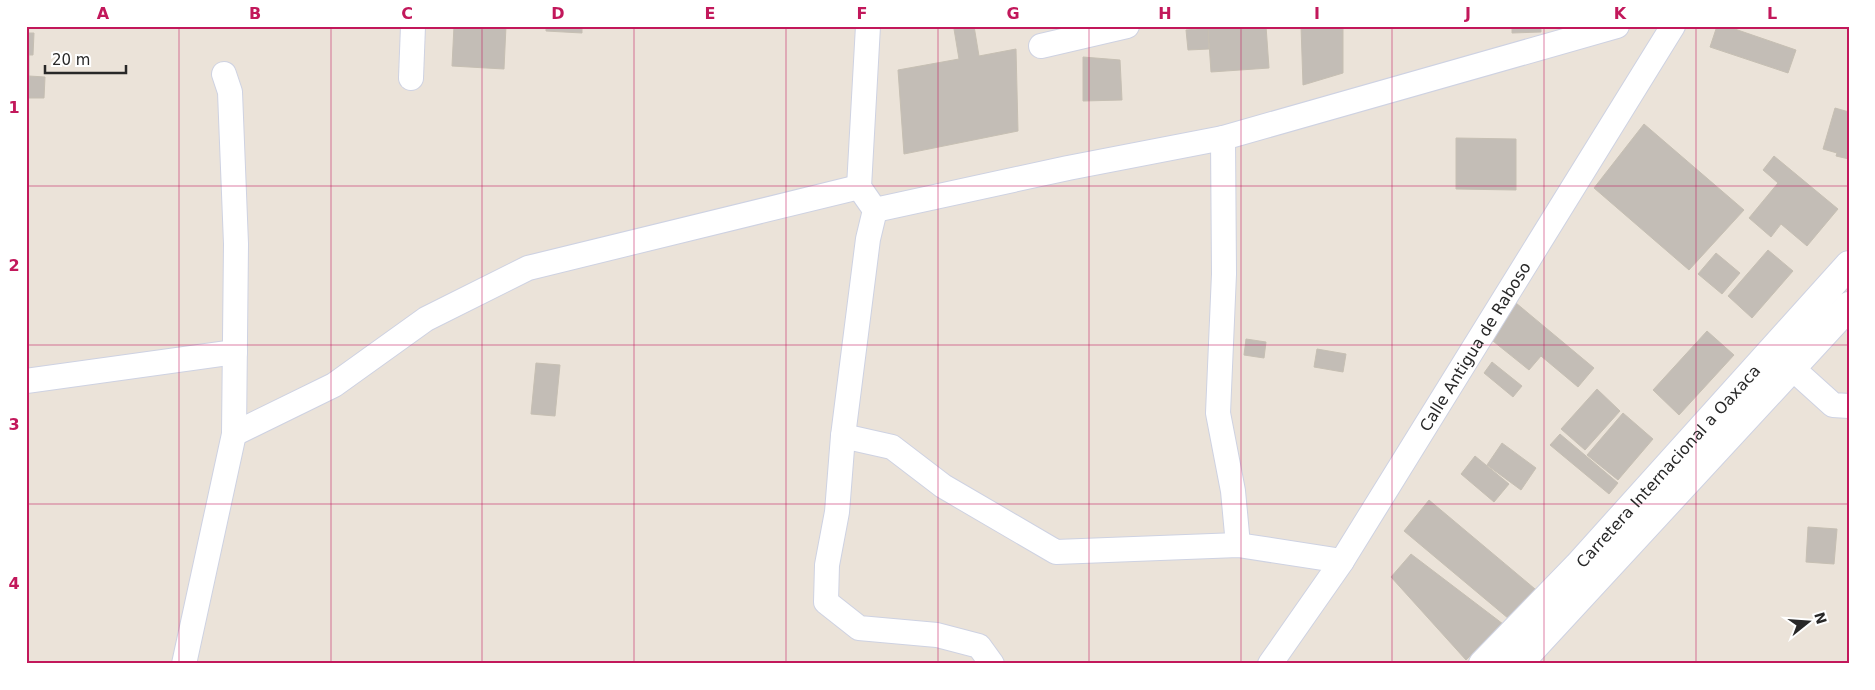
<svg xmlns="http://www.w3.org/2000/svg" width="1875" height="690" font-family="'DejaVu Sans',sans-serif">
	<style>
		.building { fill: #c3bdb6; stroke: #c6bfb3 }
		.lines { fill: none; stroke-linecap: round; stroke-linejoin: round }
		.street-casing { stroke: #ced2e2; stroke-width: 26 }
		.secondary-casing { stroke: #ced2e2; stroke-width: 30 }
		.street { stroke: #fff; stroke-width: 24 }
		.secondary { stroke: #fff; stroke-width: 28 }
		.grid { fill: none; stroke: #c2185b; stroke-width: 1; stroke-opacity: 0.55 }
		.labels { text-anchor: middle; stroke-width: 5; stroke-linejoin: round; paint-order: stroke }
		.street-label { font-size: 16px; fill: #282828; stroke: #fff }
		.neatline { fill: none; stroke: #c2185b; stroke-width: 2 }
		.grid-label { font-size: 16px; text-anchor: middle; font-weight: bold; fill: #c2185b }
	</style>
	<rect width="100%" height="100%" fill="#ebe3d9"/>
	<!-- building -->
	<path class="building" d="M454,26H506L504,69L452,66Z
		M546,26H582V33L546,31Z
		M974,26L979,56L1016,49L1018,131L904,154L898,70L959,59L954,29Z
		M1245,26H1266L1269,68L1211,72L1208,28Z
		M1301,26H1343V73L1303,85Z
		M1512,26H1541V32L1512,33Z
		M1717,26H1726L1796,50L1788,73L1710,47Z
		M1208,28L1209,49L1188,50L1186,30Z
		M26,33H34L33,55H29V76L45,77L44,98H26Z
		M1083,57L1120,60L1122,100L1083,101Z
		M1835,108L1849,112V159L1836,156L1837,153L1823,149Z
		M1644,124L1744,210L1689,270L1594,188Z
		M1456,138L1516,139V190L1456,189Z
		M1774,156L1838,209L1807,246L1781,224L1771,237L1749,218L1778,183L1763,170Z
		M1768,250L1793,271L1752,318L1728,296Z
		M1716,253L1740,273L1722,294L1698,274Z
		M1516,303L1594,368L1578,387L1541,356L1529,370L1488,337Z
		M1707,331L1734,355L1679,415L1653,390Z
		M1246,339L1266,342L1264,358L1244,355Z
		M1317,349L1346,354L1343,372L1314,367Z
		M1492,362L1522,386L1513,397L1484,373Z
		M536,363L560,365L555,416L531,414Z
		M1597,389L1620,411L1585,450L1561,429Z
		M1623,413L1653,439L1618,480L1587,455Z
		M1560,434L1618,483L1609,494L1550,445Z
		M1502,443L1536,468L1521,490L1487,465Z
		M1475,456L1509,484L1494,502L1461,474Z
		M1429,500L1541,594L1515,624L1404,531Z
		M1808,527L1837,529L1834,564L1806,562Z
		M1411,554L1503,624L1466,660L1391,577Z"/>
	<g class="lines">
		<defs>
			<g id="street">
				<path d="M868,26L859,187L875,210L868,239L843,436L837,512L827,565L826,602L859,628L937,635L979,646L992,664"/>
				<path d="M1041,46L1127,26"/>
				<path d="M411,78L413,26"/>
				<path d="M1223,138L1224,274L1218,413L1233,491L1238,545"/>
				<path d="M875,210L1068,168L1223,138L1617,26"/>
				<path d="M1778,358L1792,368L1833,405L1849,406"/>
				<path d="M26,381L235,352"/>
				<path d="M234,434L334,385L426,319L528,268L859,187"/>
				<path d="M843,436L892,447L943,486L1056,552L1238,545L1342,561"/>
				<path d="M184,664L234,434L236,244L230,92L224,74"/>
				<path id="s1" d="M1270,664L1342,561L1673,26"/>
			</g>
			<g id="secondary">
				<path id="s2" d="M1483,664L1578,566L1849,265"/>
				<path d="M1518,664L1849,306"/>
			</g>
		</defs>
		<!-- street casing -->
		<use href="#street" class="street-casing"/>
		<!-- secondary casing -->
		<use href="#secondary" class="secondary-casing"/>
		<!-- street -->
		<use href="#street" class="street"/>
		<!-- secondary -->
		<use href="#secondary" class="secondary"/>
	</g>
	<!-- grid -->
	<path class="grid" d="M179,26V664M331,26V664M482,26V664M634,26V664M786,26V664M938,26V664M1089,26V664M1241,26V664M1392,26V664M1544,26V664M1696,26V664M26,186H1849M26,345H1849M26,504H1849"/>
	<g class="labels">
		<!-- street labels -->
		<g class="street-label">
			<text dy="6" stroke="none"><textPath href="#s1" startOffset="378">Calle Antigua de Raboso</textPath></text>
			<text dy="6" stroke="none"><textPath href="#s2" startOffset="271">Carretera Internacional a Oaxaca</textPath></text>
		</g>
	</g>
	<!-- border -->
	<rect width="1875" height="690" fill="none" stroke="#ffffff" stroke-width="55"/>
	<!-- north arrow -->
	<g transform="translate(1808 622) rotate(73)" stroke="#ffffff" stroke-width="4" paint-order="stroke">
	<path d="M0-4L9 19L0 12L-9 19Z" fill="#282828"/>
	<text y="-8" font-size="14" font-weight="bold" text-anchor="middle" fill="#282828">N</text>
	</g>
	<!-- scale -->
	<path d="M45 65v8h81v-8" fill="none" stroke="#282828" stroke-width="2.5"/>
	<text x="52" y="65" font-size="15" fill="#282828" stroke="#ffffff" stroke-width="4" paint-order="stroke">20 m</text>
	<rect x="28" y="28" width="1820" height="634" class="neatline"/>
	<g class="grid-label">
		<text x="103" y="19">A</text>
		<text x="255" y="19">B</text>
		<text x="407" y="19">C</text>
		<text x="558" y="19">D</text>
		<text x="710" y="19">E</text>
		<text x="862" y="19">F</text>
		<text x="1013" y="19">G</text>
		<text x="1165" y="19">H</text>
		<text x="1317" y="19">I</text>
		<text x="1468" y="19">J</text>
		<text x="1620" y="19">K</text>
		<text x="1772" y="19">L</text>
		<text x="14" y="113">1</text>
		<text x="14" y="271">2</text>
		<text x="14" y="430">3</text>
		<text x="14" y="589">4</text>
	</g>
</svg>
